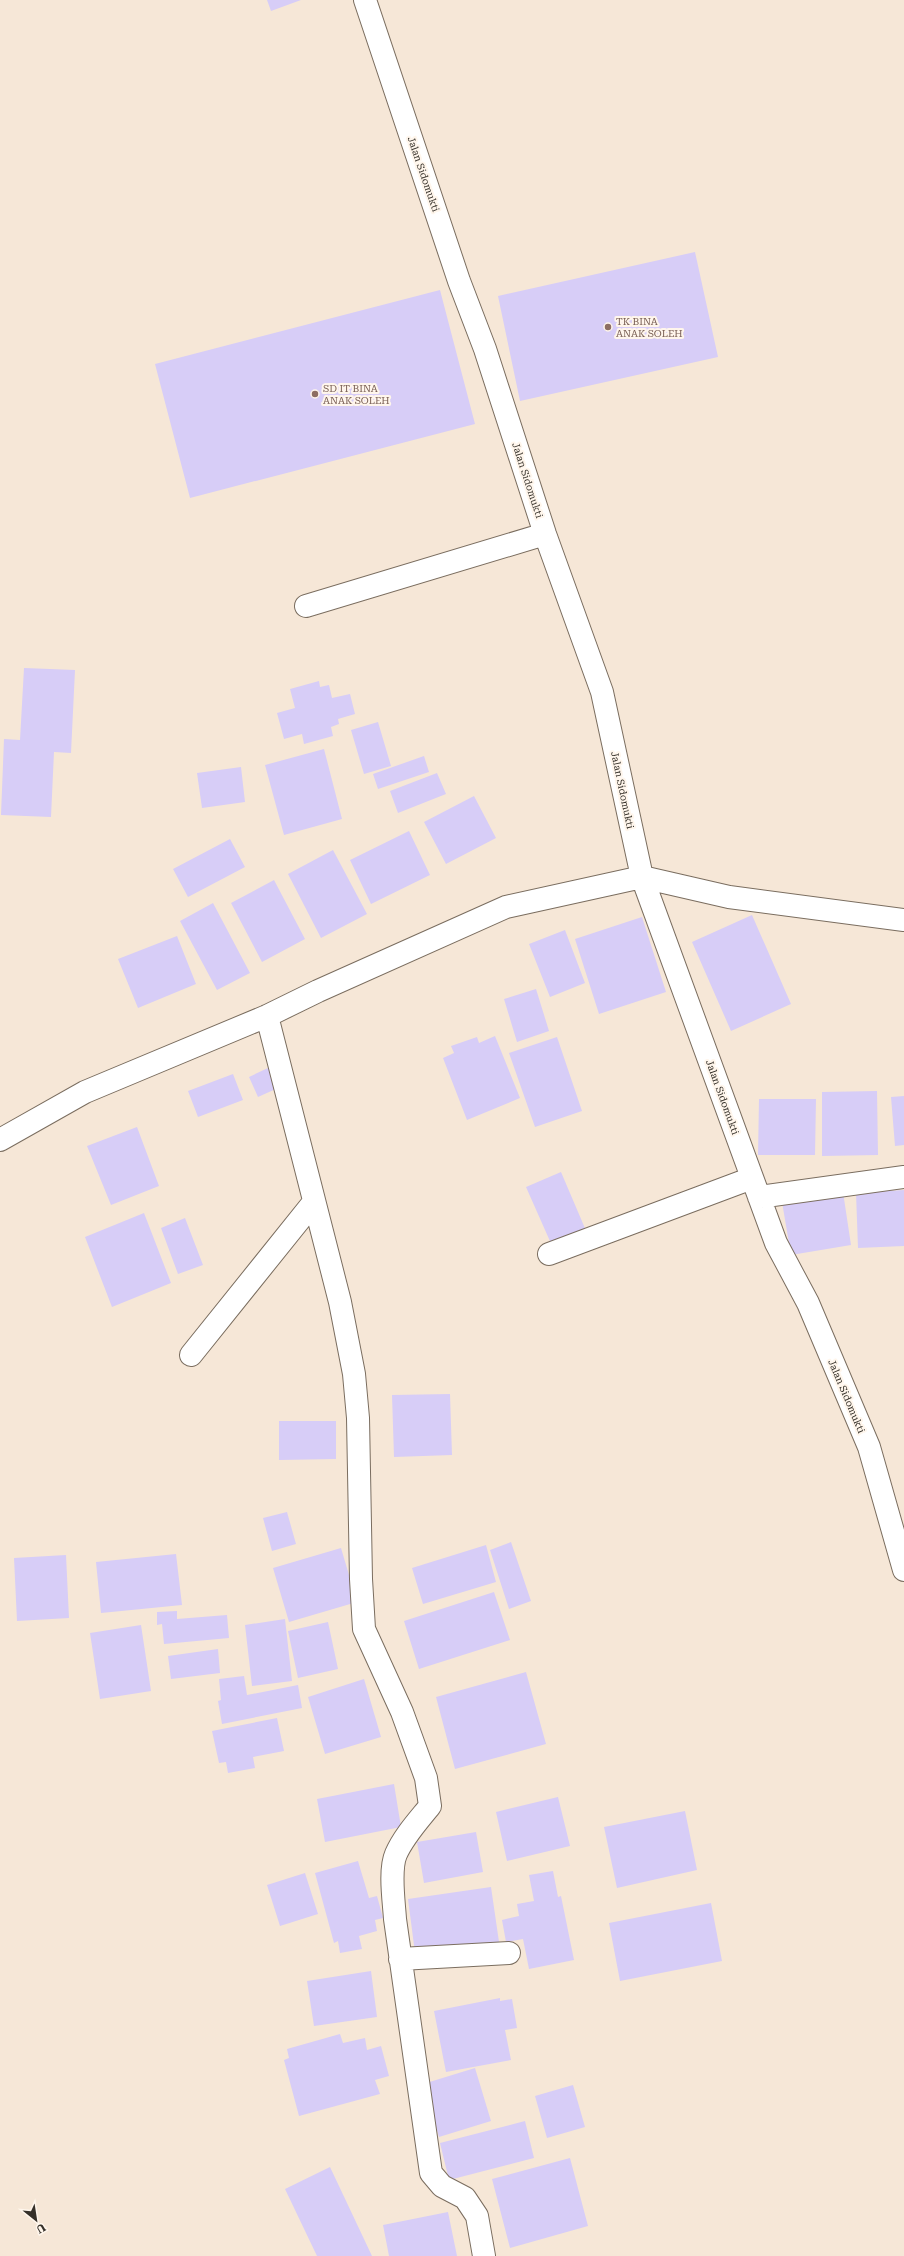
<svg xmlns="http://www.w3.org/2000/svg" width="904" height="2256" font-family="'Roboto Serif',serif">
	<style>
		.building { fill: #d7cdf7 }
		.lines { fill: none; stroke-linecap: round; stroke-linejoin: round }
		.minor-casing { stroke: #7a6d5f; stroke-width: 24 }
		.minor { stroke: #fff; stroke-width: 22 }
		.education-dot { fill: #8d6e63; stroke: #fff6ec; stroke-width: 1.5 }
		.labels { text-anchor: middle; stroke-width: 4; stroke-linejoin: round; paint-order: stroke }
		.street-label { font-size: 10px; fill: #353029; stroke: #fff6ec }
		.education-label { font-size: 10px; fill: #785e54; stroke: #fff6ec; text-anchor: start }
	</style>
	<rect width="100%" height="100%" fill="#f6e7d7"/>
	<!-- building -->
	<path class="building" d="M267,0H301L271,11Z
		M695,252L718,357L520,401L498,296Z
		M440,290L475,424L190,498L155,364Z
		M24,668L75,670L71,753L54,752L51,817L1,815L4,739L20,740Z
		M319,681L320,687L329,685L332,698L350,694L355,714L338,719L339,724L331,727L333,736L304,744L302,734L284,739L277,713L295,708L290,689Z
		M378,722L391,766L364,774L351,730Z
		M324,749L342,819L284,835L265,765Z
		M424,756L429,772L378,789L373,774Z
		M241,767L245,802L202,808L197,773Z
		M437,773L446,794L398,813L390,791Z
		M474,796L496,838L446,864L424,822Z
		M409,831L430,875L371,904L350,860Z
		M230,839L245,867L188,897L173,869Z
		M333,850L367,914L321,938L288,874Z
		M274,880L305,939L262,962L231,903Z
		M213,903L250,973L217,990L180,921Z
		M752,915L791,1004L731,1031L692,942Z
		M642,917L666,992L599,1014L575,939Z
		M565,930L585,983L550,997L529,944Z
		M177,936L196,984L138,1008L118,959Z
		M536,989L549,1031L517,1042L504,999Z
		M495,1036L520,1098L467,1120L443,1058L454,1053L451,1046L477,1037L479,1043Z
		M557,1037L582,1111L535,1127L509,1053Z
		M270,1067L278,1088L258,1097L249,1077Z
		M233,1074L243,1100L198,1117L188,1091Z
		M877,1091L878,1155L822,1156V1092Z
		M904,1096V1145L895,1146L891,1097Z
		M759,1099H816L815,1155H758Z
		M137,1127L159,1186L111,1205L87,1146Z
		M561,1172L587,1233L553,1248L526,1187Z
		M904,1190V1246L858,1248L856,1193Z
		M843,1192L851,1245L791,1255L782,1202Z
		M144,1213L171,1283L112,1307L85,1237Z
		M185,1218L203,1265L178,1274L161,1228Z
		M450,1394L452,1455L394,1457L392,1395Z
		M279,1421H336V1459L279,1460Z
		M287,1512L296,1544L272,1551L263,1518Z
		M511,1542L531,1601L509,1609L490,1550Z
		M486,1545L496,1582L423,1604L412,1568Z
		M341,1548L357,1602L289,1622L273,1568Z
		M176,1554L182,1605L101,1613L96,1562Z
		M66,1555L69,1618L17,1621L14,1558Z
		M494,1592L510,1640L419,1669L404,1621Z
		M177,1611V1619L227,1615L229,1638L164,1644L162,1624L157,1625V1612Z
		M285,1619L292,1681L252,1686L245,1625Z
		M328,1622L338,1669L298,1678L288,1631Z
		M141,1625L151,1691L100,1699L90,1633Z
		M218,1649L220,1673L171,1679L168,1656Z
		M526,1672L546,1744L455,1769L436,1697Z
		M244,1676L247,1695L298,1685L302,1708L222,1724L218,1701L221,1700L219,1679Z
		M364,1679L381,1737L325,1754L308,1697Z
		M277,1718L284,1751L253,1757L255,1768L228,1773L226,1762L219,1763L212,1731Z
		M394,1784L401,1827L325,1842L317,1799Z
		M558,1797L570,1846L507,1861L496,1812Z
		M685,1811L697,1870L617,1888L604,1827Z
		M476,1832L483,1872L424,1883L417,1842Z
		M358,1861L369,1898L377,1896L383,1918L375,1920L377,1931L359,1936L362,1949L340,1953L338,1941L334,1943L315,1873Z
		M553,1871L558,1897L561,1896L574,1960L529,1969L523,1939L506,1942L502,1920L519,1916L517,1904L534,1901L529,1875Z
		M305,1873L318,1914L280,1926L267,1885Z
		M491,1887L499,1942L415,1953L408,1899Z
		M711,1903L722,1961L620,1981L609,1923Z
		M371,1971L377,2017L314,2026L307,1981Z
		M500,1998V2001L512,1999L517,2028L505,2030L511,2060L446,2072L434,2011Z
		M340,2034L343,2043L365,2038L367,2050L381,2046L389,2076L375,2080L380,2094L299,2116L284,2060L289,2058L287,2049Z
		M475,2068L491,2121L439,2137L423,2084Z
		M573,2085L585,2127L547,2138L535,2096Z
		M525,2121L534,2158L449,2180L440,2143Z
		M570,2158L588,2226L510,2248L492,2179Z
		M330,2167L372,2256H317L285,2189Z
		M448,2212L457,2256H389L383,2225Z"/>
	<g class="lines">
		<defs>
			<path id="minor" d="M365,0L459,281L485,349L545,534L602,692L642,877L776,1243L808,1303L869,1447L904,1570
				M306,606L545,534
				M267,1016L340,1302L354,1374L358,1418L361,1579L364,1629L402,1712L426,1778L430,1806C418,1821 404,1836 396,1854C389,1870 394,1902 395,1919L431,2173L442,2186L465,2198L477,2216L484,2256
				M0,1140L85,1092L267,1016L318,991L506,907L642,877L729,897L904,920
				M759,1197L904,1177
				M549,1254L752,1178
				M191,1355L313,1203
				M400,1959L509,1953"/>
		</defs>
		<!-- minor casing -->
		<use href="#minor" class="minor-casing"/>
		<!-- minor -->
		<use href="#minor" class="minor"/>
	</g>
	<!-- markers -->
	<g class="education-dot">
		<circle cx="608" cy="327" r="4"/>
		<circle cx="315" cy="394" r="4"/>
	</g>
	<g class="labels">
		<!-- street labels -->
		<g class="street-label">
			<text transform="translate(424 174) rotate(71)" y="4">Jalan Sidomukti</text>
			<text transform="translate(528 480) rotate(72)" y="4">Jalan Sidomukti</text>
			<text transform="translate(623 790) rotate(78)" y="4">Jalan Sidomukti</text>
			<text transform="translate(723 1097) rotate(70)" y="4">Jalan Sidomukti</text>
			<text transform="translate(847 1396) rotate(67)" y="4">Jalan Sidomukti</text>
		</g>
		<!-- education labels -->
		<g class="education-label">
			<text x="616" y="325">TK BINA<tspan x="616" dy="12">ANAK SOLEH</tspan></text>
			<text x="323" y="392">SD IT BINA<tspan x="323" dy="12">ANAK SOLEH</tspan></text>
		</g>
	</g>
	<!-- north arrow -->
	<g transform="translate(36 2220) rotate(150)" stroke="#fff6ec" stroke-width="3" paint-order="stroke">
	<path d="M0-3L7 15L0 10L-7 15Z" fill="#353029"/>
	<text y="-6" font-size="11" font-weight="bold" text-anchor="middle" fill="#353029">U</text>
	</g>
</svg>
